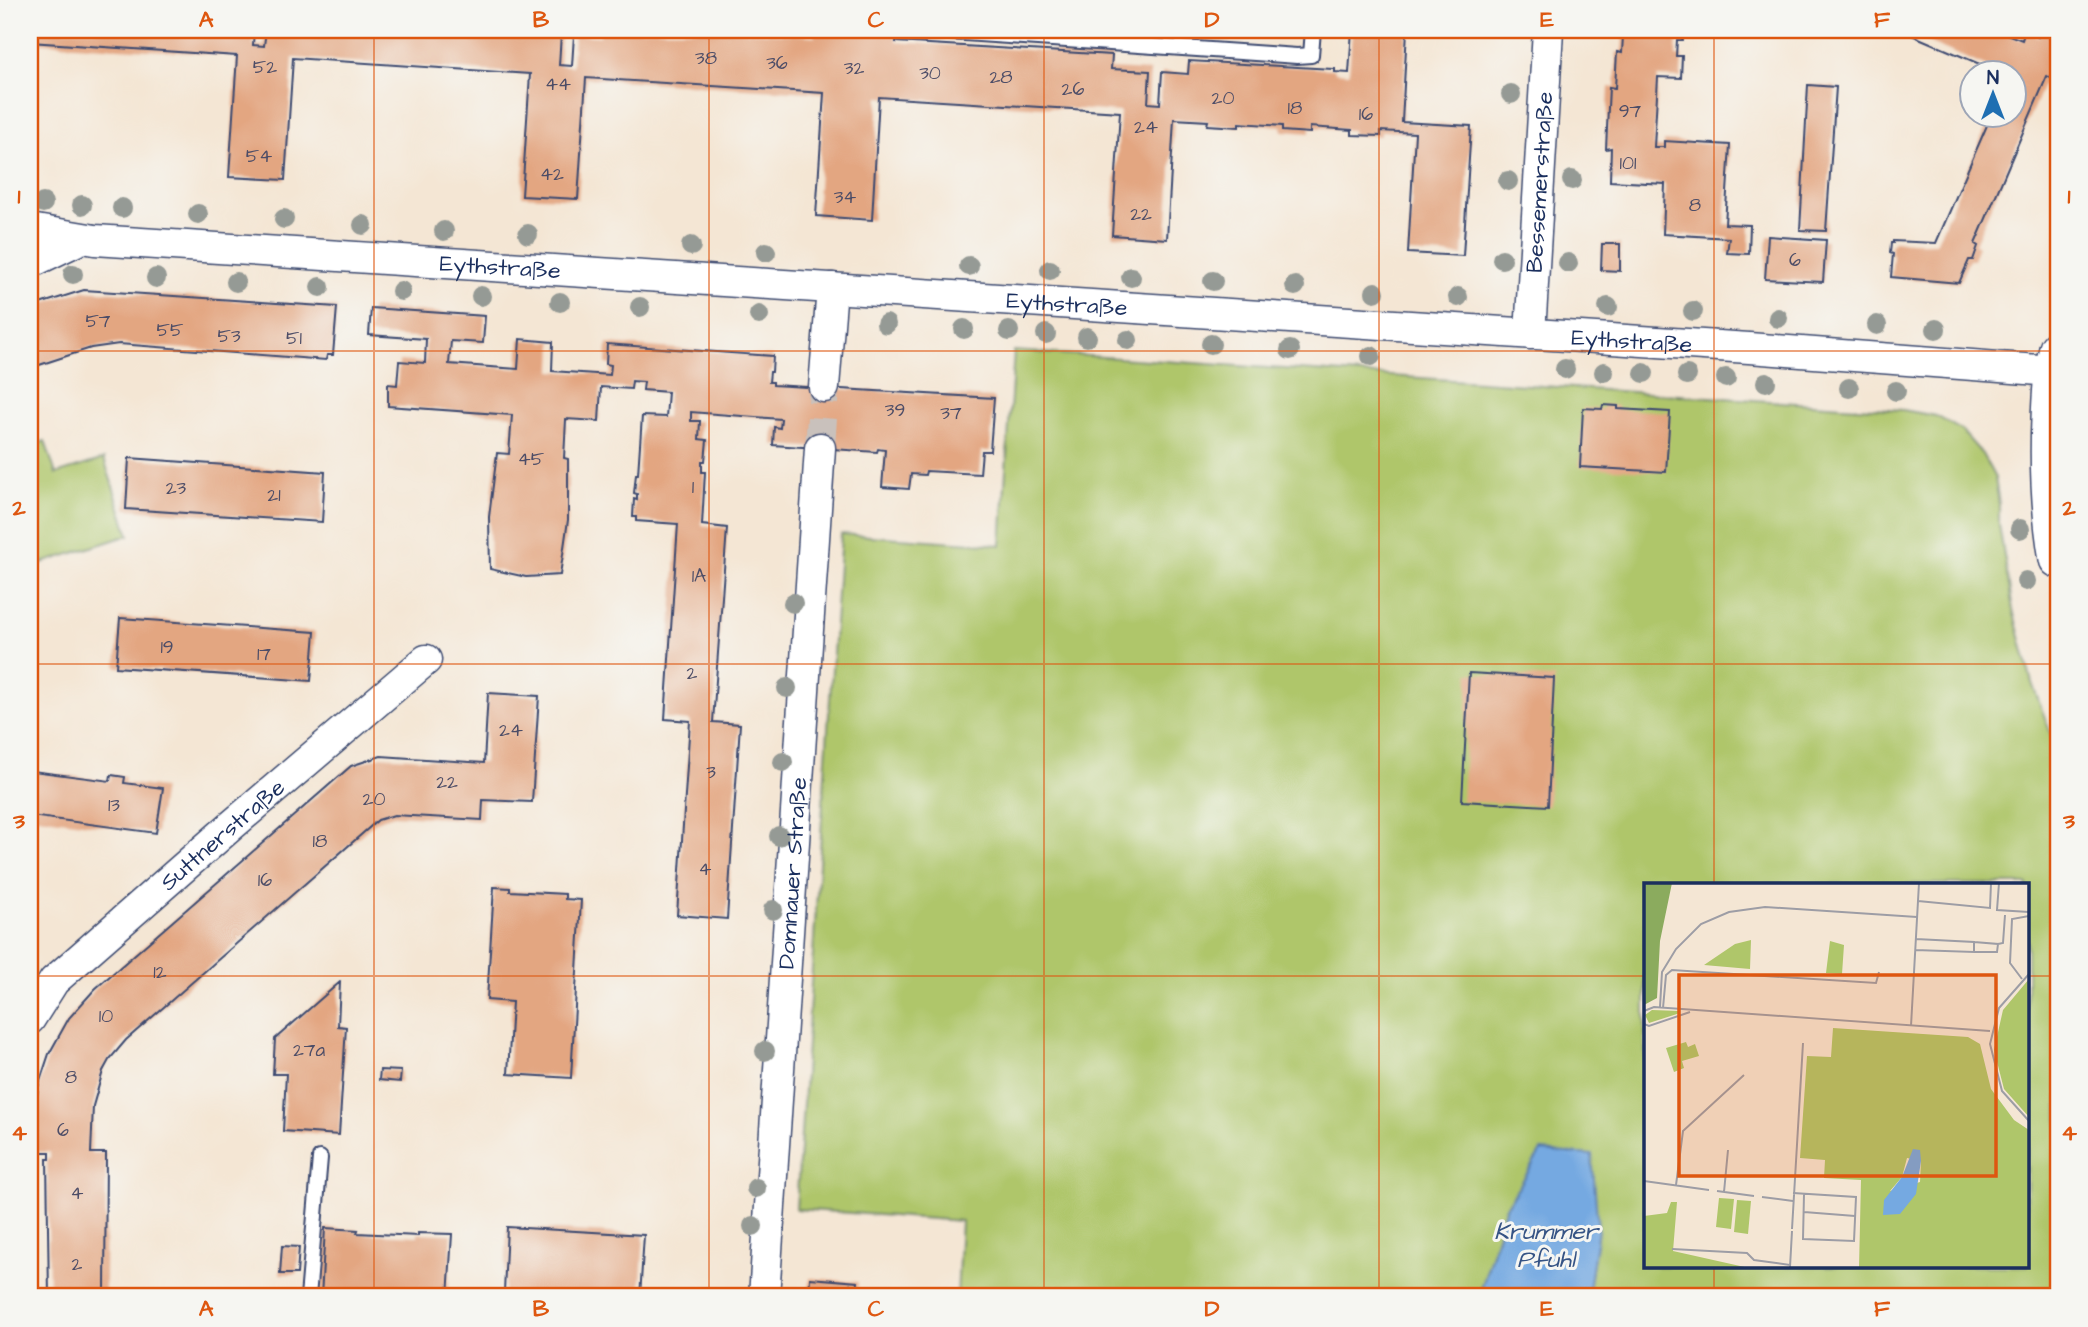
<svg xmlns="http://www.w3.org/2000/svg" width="2088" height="1327" font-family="'Architects Daughter',sans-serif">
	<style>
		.green { fill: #afc66a; stroke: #657a64; stroke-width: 2; fill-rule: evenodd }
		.water { fill: #75a9e1; stroke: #486ca0; stroke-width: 2 }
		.building { fill: #e3a681 }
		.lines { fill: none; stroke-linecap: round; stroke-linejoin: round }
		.minor-tunnel { stroke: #c9c1bc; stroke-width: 30; stroke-dasharray: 30 15; stroke-linecap: butt }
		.service-casing { stroke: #3c4a70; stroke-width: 18 }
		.minor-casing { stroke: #3c4a70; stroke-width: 33 }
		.tertiary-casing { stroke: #3c4a70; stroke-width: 40 }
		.service { stroke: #fff; stroke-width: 14 }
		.minor { stroke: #fff; stroke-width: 30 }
		.tertiary { stroke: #fff; stroke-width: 37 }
		.tree { fill: #959a95 }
		.grid { fill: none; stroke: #de5710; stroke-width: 2; stroke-opacity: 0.55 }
		.labels { text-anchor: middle; stroke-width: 6; stroke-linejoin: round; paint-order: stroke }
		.number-label { font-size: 19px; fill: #4d4d67 }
		.street-label { font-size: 23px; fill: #1b2f5e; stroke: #f6f6f2 }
		.water-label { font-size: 24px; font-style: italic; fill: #365485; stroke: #f6f6f2 }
		.inset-road { fill: none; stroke: #9d9da5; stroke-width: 2 }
		.view { fill: #de5710; fill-opacity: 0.15; stroke: #de5710; stroke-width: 3.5 }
		.inset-edge { fill: none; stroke: #1b2f5e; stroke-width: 3.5 }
		.neatline { fill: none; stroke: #de5710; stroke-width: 2.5 }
		.grid-label { font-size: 23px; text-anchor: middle; font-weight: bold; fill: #de5710 }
	</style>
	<rect width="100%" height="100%" fill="#f6f6f2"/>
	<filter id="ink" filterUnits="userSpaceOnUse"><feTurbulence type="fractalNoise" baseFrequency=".0143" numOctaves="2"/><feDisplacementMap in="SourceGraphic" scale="14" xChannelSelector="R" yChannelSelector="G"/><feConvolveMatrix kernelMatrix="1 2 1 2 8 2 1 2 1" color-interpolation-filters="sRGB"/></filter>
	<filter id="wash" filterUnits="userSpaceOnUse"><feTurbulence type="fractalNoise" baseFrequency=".00686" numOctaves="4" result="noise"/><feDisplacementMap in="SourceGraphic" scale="28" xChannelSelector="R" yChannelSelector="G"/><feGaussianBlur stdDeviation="1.57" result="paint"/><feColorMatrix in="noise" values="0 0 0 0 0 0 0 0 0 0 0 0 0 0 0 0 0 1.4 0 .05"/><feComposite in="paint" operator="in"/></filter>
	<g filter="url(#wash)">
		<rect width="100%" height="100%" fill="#f4e6d4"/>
		<!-- green -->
		<path class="green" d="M1014,351L1903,410L1936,416L1961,430L1982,454L1995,478L1999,504V525L2013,610L2032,683L2058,753V1297H1588L1598,1229L1505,1209L1479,1297H957L961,1221L796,1209L841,534L1001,545ZM1645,884H2027V1266H1645Z
			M45,441L56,474L104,459L129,535L30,567V446Z"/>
		<!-- water -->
		<path class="water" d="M1541,1151L1592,1155L1598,1229L1588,1297H1479L1505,1209Z"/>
		<g id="blocks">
			<!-- building -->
			<path class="building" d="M30,30H254L253,45L264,46L266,30H521V31L561,34L559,65L572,66L574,35L600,36L601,30H718L815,36V30L897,32L896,42L1112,55L1111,69L1150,71L1148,103L1160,104L1162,72L1188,74L1189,61L1333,69H1335V72L1349,73L1352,30H1407L1402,122L1471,126L1463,256L1408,253L1415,133L1381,131V136L1352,135V130L1310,127V133L1282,131V126L1239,123V127L1207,125L1208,121L1174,119L1167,239L1112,235L1120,112L879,97L872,220L816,216L824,93L586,78L578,199L522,196L530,74L293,58L285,180L229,177L237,56L30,42Z
				M1618,30H1684L1683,40H1677L1676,56H1682L1681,78L1658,77L1654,147H1664V141L1730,145L1725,224L1750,225L1749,254L1727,253L1729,238L1663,234L1665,184L1610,181L1611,148L1606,149L1609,87L1615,88L1617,52L1622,53L1623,36H1618Z
				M1900,30H1996L2022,40L2025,31L2038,37L2045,30H2058V49L2053,62L2056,64L2051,78L2047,76L1975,244L1978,246L1973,260H1969L1959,283L1891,277L1893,254L1890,253L1891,243H1893V241L1936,243L1991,116H2014V74H2003Z
				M1808,85L1836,87L1826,231L1800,230Z
				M1768,236L1826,240L1823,282L1765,279Z
				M1602,244H1620V271L1601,270Z
				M84,290L337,307L333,355H327L326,360L119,344L91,348L30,368V307Z
				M371,308L485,316L483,343L451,341L449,364L518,369L520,339L553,342L552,371L610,375L611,365L606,364L607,344L773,356L772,372H770L769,382H773V385L994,398L990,451H982L980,474L926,471L925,475L911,474L909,489L882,487L885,450L878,449L877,452L773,445L774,427L780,428L781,419L691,412V421H700L699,439L707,440L705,461H702V472H705L702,525L727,528L713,722L740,724L727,919L677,915L690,721L665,719L678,524L636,521V517H633L634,499L637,500V494L634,493L636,474H638L642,416L666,417L668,392L643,390L644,382L632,381L631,389L601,387L599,421L566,419L564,458L568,459V520L560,575L526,577L490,569L489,517L497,453L509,454L512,415L388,406V384L397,385L399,361L425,363L426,339L369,335Z
				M1603,405L1618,406V409L1670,412L1666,472L1580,467L1583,408L1602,409Z
				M129,458L325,472L322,522L126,509Z
				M120,618L315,632L311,681L116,667Z
				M1469,673L1554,678L1548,806L1462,801Z
				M488,693L539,696L532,802L483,800L482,820L394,815L378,820L126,1040L109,1060L103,1071L93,1106L91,1153H106L105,1291L108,1297H49L47,1159H50V1152H34L36,1104L38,1087L49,1054L69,1018L95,989L351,766L381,756L484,763Z
				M30,765H33L32,771L110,781L111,775L125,777L124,783L163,788L156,833L30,816Z
				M494,887L510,888V891L565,894V899L581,900L571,1078L508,1074L512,1002L487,1000Z
				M340,982L338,1026L346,1027L339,1135L283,1131L286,1074H273L275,1039Z
				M380,1070L401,1071L400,1082L379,1080Z
				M507,1227L644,1235L640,1297L504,1292Z
				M325,1228L358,1230L357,1233L418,1236V1233L452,1234L448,1297H321Z
				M282,1246L299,1247L297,1274H280Z
				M810,1278L858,1282L857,1297H809Z"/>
		</g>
	</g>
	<g filter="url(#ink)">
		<use href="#blocks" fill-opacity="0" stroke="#3c4a70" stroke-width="2"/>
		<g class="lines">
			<!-- minor-tunnel -->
			<path class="minor-tunnel" d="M820,448L824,387"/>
			<defs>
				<path id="service" d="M920,30L1297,56L1311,55L1313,30
					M308,1297L320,1158"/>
				<g id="minor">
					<path id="s1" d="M30,229L95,240L1749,348L2052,371"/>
					<path d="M30,263L80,239"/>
					<path id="s2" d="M1530,334L1548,30"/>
					<path d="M824,387L832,288"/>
					<path id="s3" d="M30,1019L54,981L231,826L426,660"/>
					<path id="s4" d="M764,1297L820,448"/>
				</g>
				<path id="tertiary" d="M2058,349C2052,372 2051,395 2050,419C2048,466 2050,512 2058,559"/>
			</defs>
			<!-- service casing -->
			<use href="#service" class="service-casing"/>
			<!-- minor casing -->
			<use href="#minor" class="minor-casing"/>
			<!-- tertiary casing -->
			<use href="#tertiary" class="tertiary-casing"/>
			<!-- service -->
			<use href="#service" class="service"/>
			<!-- minor -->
			<use href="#minor" class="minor"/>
			<!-- tertiary -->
			<use href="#tertiary" class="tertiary"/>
		</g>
		<!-- trees -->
		<g class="tree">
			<circle cx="1511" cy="94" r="10"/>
			<circle cx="1572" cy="180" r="10"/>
			<circle cx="1508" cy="181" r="10"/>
			<circle cx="43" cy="203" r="10"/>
			<circle cx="82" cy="205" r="10"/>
			<circle cx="122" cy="208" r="10"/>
			<circle cx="198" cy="214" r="10"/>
			<circle cx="284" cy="219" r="10"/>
			<circle cx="363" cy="225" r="10"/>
			<circle cx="444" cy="231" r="10"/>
			<circle cx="528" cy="234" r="10"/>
			<circle cx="691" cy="246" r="10"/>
			<circle cx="766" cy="252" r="10"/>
			<circle cx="1502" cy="259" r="10"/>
			<circle cx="1568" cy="263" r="10"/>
			<circle cx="969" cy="266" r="10"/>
			<circle cx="1050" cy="270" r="10"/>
			<circle cx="73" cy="274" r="10"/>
			<circle cx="1131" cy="277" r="10"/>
			<circle cx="156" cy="278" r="10"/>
			<circle cx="1213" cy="281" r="10"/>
			<circle cx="236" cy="282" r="10"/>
			<circle cx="1295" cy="286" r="10"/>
			<circle cx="320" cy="287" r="10"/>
			<circle cx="401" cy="291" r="10"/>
			<circle cx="1375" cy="292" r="10"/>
			<circle cx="481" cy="296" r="10"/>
			<circle cx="1458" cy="297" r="10"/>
			<circle cx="560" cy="302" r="10"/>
			<circle cx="640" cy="307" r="10"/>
			<circle cx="1608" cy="307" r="10"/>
			<circle cx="1693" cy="311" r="10"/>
			<circle cx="759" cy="315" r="10"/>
			<circle cx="1778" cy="318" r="10"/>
			<circle cx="886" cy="324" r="10"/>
			<circle cx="1877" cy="325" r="10"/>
			<circle cx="964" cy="329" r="10"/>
			<circle cx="1936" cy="329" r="10"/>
			<circle cx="1009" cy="331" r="10"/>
			<circle cx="1046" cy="334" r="10"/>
			<circle cx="1087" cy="337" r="10"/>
			<circle cx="1128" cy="340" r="10"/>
			<circle cx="1211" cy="344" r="10"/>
			<circle cx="1290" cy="350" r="10"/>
			<circle cx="1371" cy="356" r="10"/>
			<circle cx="1565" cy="369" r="10"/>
			<circle cx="1604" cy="372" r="10"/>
			<circle cx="1644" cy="373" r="10"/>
			<circle cx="1687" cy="375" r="10"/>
			<circle cx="1726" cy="378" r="10"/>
			<circle cx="1766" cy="382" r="10"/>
			<circle cx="1849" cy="388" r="10"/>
			<circle cx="1896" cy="391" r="10"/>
			<circle cx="2020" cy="529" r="10"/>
			<circle cx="2026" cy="581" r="10"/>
			<circle cx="793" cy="603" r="10"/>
			<circle cx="787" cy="688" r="10"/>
			<circle cx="783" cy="762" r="10"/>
			<circle cx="779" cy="836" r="10"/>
			<circle cx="773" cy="910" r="10"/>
			<circle cx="765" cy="1051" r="10"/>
			<circle cx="756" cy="1188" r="10"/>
			<circle cx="753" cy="1226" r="10"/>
		</g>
	</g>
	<!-- grid -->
	<path class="grid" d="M374,30V1297M709,30V1297M1044,30V1297M1379,30V1297M1714,30V884M30,351H2058M30,664H2058M30,976H1645M2027,976H2058M1714,1266V1297"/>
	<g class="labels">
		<!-- number labels -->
		<g class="number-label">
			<text x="706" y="64">38</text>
			<text x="777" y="69">36</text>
			<text x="265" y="73">52</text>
			<text x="854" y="74">32</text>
			<text x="930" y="79">30</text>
			<text x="1001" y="83">28</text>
			<text x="558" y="90">44</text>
			<text x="1073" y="95">26</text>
			<text x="1223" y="104">20</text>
			<text x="1295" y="114">18</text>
			<text x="1630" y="117">97</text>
			<text x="1366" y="120">16</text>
			<text x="1146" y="133">24</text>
			<text x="259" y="162">54</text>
			<text x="1628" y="169">101</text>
			<text x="552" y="180">42</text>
			<text x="845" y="203">34</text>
			<text x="1695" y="211">8</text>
			<text x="1141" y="220">22</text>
			<text x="1795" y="266">6</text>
			<text x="98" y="327">57</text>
			<text x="170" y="336">55</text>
			<text x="229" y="342">53</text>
			<text x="294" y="344">51</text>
			<text x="895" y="416">39</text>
			<text x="951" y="419">37</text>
			<text x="531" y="465">45</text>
			<text x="693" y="493">1</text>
			<text x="176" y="494">23</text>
			<text x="274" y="501">21</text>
			<text x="699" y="582">1A</text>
			<text x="167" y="653">19</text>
			<text x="264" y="660">17</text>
			<text x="692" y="679">2</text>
			<text x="511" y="736">24</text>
			<text x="711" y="778">3</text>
			<text x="447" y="788">22</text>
			<text x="374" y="805">20</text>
			<text x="114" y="811">13</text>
			<text x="320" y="847">18</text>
			<text x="705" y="875">4</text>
			<text x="265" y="886">16</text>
			<text x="160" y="978">12</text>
			<text x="106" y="1022">10</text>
			<text x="309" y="1056">27a</text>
			<text x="71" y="1083">8</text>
			<text x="63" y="1136">6</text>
			<text x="77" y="1199">4</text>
			<text x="77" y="1270">2</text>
		</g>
		<!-- street labels -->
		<g class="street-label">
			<text dy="8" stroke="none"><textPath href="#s2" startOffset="152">Bessemerstraße</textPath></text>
			<text dy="8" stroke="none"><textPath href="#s1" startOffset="472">Eythstraße</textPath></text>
			<text dy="8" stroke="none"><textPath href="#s1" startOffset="1040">Eythstraße</textPath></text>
			<text dy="8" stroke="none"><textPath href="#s1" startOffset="1606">Eythstraße</textPath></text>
			<text dy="8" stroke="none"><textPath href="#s3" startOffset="268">Suttnerstraße</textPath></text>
			<text dy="8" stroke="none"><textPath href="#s4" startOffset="425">Domnauer Straße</textPath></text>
		</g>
		<!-- water labels -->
		<g class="water-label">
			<text x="1546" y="1239">Krummer<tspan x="1546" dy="28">Pfuhl</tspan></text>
		</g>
	</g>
	<!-- overview -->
	<g transform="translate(1644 883)">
		<rect width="385" height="385" fill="#f4e6d4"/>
		<path d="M107,57L106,86L60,82L91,61ZM186,58L200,62L198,91L182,90ZM385,96V234L360,206L350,167L359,127ZM8,127L35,128L36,130L5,140L1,132ZM189,145L324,154L336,161L347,206L370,237L385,247V385H215L217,297L180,295L181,277L156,275L163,173L187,174ZM263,275L277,278L276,299L246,308L258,294ZM42,159L44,164L51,161L55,173L38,178L40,185L30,189L22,165ZM75,315L90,316L87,346L72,344ZM93,317L107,318L104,351L90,349ZM27,319H33L29,368L105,385H0V333L23,330Z" fill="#afc66a" fill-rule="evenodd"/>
		<path d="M0,0H28L16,58L13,115L0,122Z" fill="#8bab5e"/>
		<path d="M269,266L276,267L277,278L272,311L256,331L239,332L240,317L258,294Z" fill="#75a9e1"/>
		<path class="inset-road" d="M355,0L353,27L385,29M274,18L346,25L347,0M354,61L359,60L361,32M271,67L330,69V59L272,56M330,69H353L354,61L330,59M385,91L355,125L346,161L358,208L385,238M378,96L366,80L368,36L385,33M16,124L18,89L32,66L57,41L85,29L121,24L273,34M19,125L22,92L28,87L232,100L235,89M0,128L10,124L346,148M0,141L5,143L46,129M267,143L275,0M0,298L65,307M32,302L39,248L100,192M73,308L110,313M80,309L84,267M149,310L212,314L210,358L159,356L160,311M118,314L149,318M160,329L211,333M148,346L159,160M28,366L103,370L110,377L146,382M146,384L148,348"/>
		<path class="view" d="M35,92H352V293H35Z"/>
		<rect width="385" height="385" class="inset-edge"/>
	</g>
	<!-- margin -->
	<rect width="2088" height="1327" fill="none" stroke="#f6f6f2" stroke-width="77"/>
	<!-- north arrow -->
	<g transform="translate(1993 94)"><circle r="33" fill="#f6f6f2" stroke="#9ea6b7" stroke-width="2"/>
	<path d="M0-5L12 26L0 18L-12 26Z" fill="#1f6fb2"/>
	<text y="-10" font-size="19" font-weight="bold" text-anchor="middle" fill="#1b2f5e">N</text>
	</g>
	<rect x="38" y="38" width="2012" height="1250" class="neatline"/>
	<g class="grid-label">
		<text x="206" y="27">A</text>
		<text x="541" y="27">B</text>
		<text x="876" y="27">C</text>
		<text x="1212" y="27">D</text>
		<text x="1547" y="27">E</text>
		<text x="1882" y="27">F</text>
		<text x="19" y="203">1</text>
		<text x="2069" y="203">1</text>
		<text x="19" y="515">2</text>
		<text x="2069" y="515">2</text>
		<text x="19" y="828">3</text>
		<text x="2069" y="828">3</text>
		<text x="19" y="1140">4</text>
		<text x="2069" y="1140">4</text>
		<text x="206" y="1316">A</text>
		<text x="541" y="1316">B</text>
		<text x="876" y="1316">C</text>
		<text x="1212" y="1316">D</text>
		<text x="1547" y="1316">E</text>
		<text x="1882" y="1316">F</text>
	</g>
</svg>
